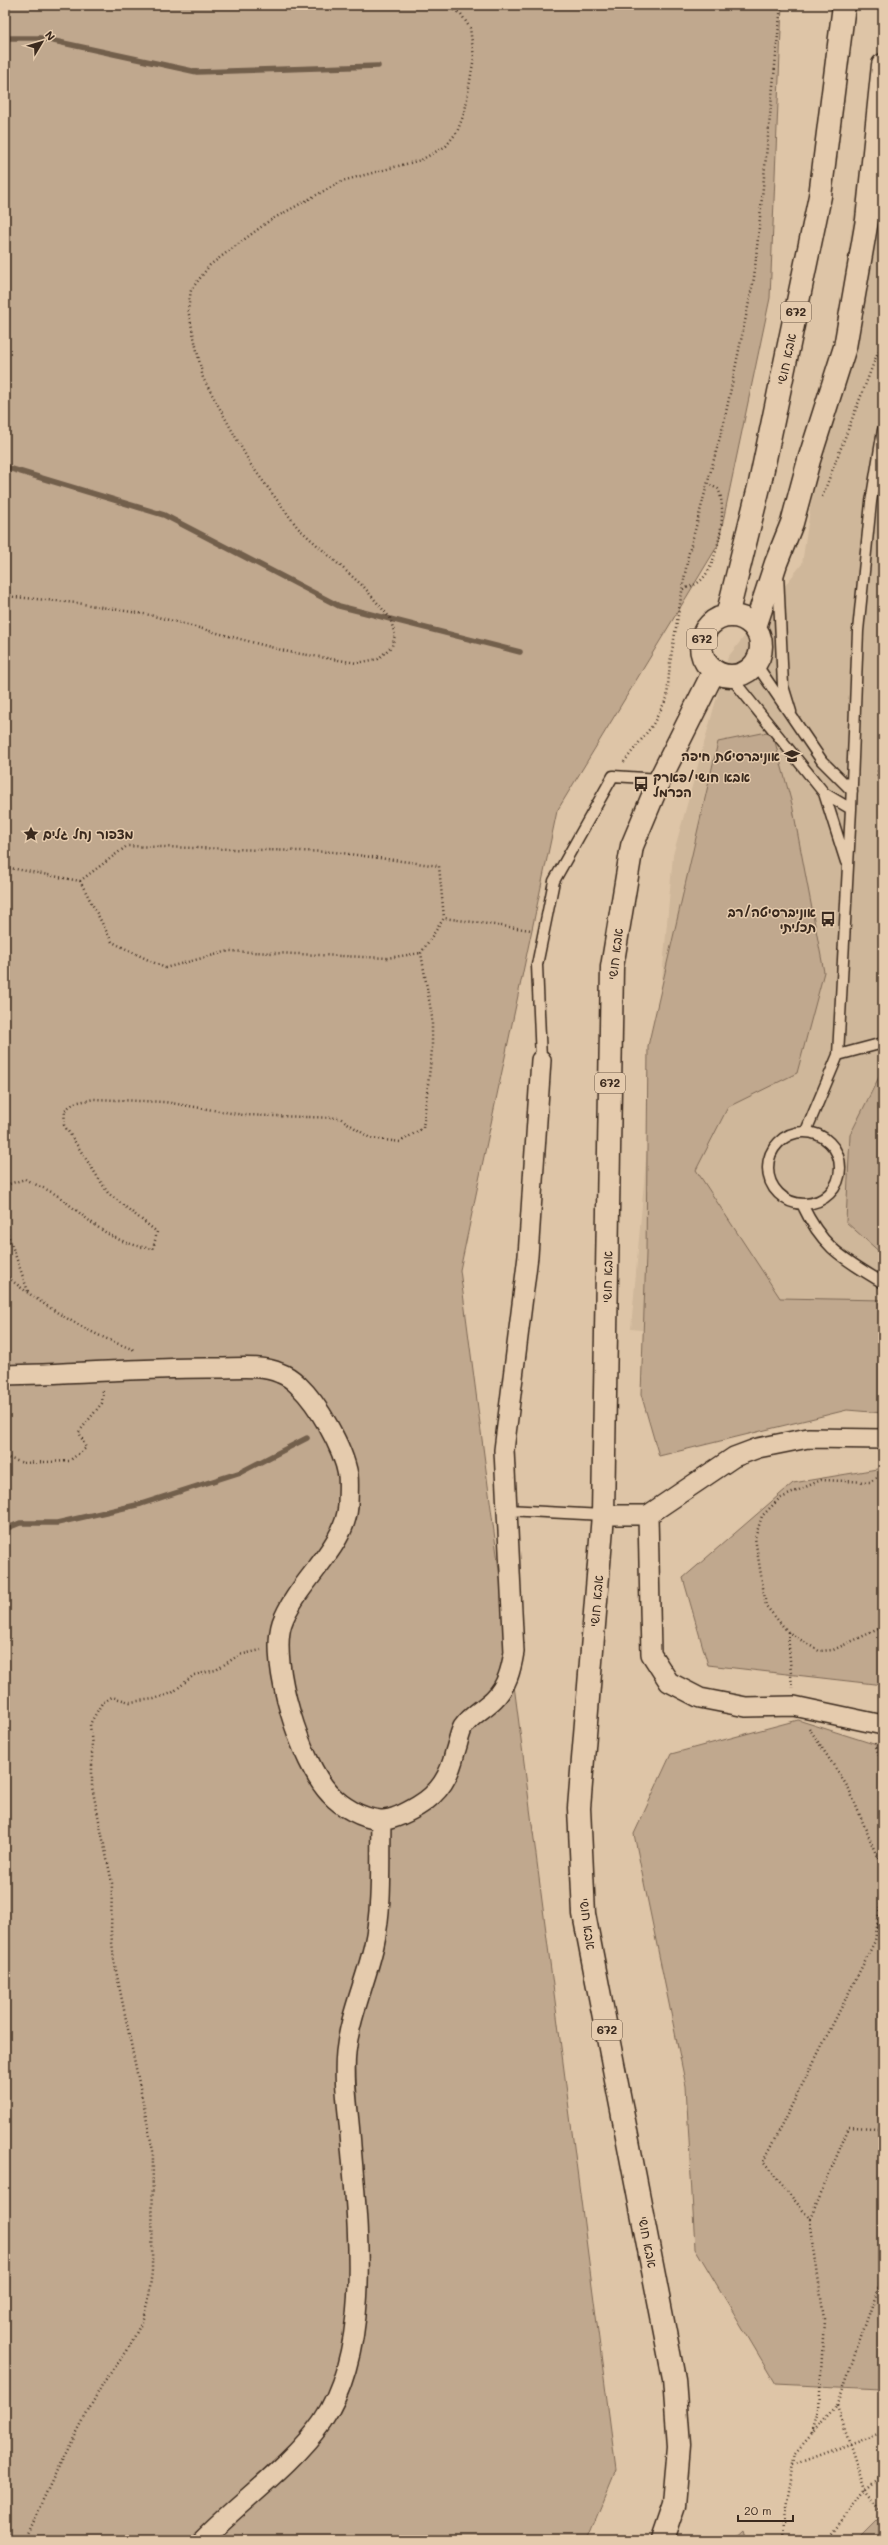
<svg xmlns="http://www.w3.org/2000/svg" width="888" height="2545" font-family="Mali,'Playpen Sans Hebrew',sans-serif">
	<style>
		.built { fill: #cfb79a }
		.green { fill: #c0a88e; stroke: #7e6956 }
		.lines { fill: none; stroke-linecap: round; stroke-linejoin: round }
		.stream { stroke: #725e4c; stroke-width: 5.5 }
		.lane-casing { stroke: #3b2a1e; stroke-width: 13 }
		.street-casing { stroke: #3b2a1e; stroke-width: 22 }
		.primary-casing { stroke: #3b2a1e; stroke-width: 25 }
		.path { stroke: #3b2a1e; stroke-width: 2.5; stroke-dasharray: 1 3; stroke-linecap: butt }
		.lane { stroke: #e5cbad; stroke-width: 10 }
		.street { stroke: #e5cbad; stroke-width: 19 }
		.primary { stroke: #e5cbad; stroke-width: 22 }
		.labels { text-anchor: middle; stroke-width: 3; stroke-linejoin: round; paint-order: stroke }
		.shield { fill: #e5cbad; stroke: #6e5a49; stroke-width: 1 }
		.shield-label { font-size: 12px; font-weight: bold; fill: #3b2a1e }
		.street-label { font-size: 13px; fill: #3b2a1e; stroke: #e5cbad }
		.poi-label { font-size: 13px; font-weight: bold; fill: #3b2a1e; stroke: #e5cbad; text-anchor: end }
	</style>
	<rect width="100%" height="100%" fill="#dec5a7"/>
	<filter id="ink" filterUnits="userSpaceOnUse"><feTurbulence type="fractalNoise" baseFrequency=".025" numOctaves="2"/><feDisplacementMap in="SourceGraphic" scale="8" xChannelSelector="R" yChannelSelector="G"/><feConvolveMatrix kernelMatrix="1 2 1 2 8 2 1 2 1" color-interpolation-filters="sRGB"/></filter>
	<g filter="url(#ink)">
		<!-- built -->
		<path class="built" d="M883,14V1355L631,1329L673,855L728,657L802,564Z"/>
		<!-- green -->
		<path class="green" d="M5,5H782L770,298L718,545L557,811L460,1270L616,2470L587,2540H5Z
			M772,731L792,804L824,972L797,1073L728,1107L696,1170L780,1298L883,1300V1413L847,1410L659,1456L641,1394L646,1254L648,1046L718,742Z
			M879,1077L883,1078V1255L846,1222L850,1135Z
			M883,1468V1685L708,1665L683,1578L793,1483Z
			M798,1720L883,1747V2388L880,2389L776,2384L695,2248L686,2086L634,1834L671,1754Z
			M883,2514V2540H858V2539Z
			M743,2530L746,2540H732Z"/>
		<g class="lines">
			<!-- stream -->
			<path class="stream" d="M5,38H40L197,72L378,66
				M5,467L164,515L339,606L520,652
				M5,1529L20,1523H57L141,1504L241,1472L307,1438"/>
			<defs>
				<path id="lane" d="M778,573L783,686L791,712
					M756,664L822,761L852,791
					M730,676L824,793L851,809
					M824,793L846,862
					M838,1055L883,1043
					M541,1060L537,965L554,881L613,776L660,779
					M806,1131L838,1055L851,809L858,631L871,502L883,430
					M768 1168a36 36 0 1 1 72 0a36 36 0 1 1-72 0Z
					M802,1204C823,1249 843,1258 883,1283
					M507,1510L603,1515"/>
				<path id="street" d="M5,1375C76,1374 147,1367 218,1368C238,1368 262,1365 280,1373C286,1375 293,1380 298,1385C318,1404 343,1447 348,1475C349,1484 348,1496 348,1506C345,1548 296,1583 282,1623C269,1663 301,1764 330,1794C342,1807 361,1818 380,1820C392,1821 408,1812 418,1806C440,1793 450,1775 455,1752C458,1744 459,1735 463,1727C471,1715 484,1709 494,1699C507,1686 511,1670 514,1652L504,1450L528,1256L541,1060
					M603,1515H648L734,1457L758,1448L808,1438L883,1439
					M648,1515L651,1654L669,1682L700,1698L746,1707L794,1706L883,1725
					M202,2540C240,2501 291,2466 322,2422C372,2349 358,2230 351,2146C349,2114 343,2083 346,2052C350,2015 366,1981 374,1945C383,1905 380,1861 381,1820"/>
				<path id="primary" d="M727,616L760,483L820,196L844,5
					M701 646a30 30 0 1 1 60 0a30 30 0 1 1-60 0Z
					M755,627L776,563L792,523L809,460L845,347L867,220L883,65
					M662,2540L674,2505L679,2446L674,2379L584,1914L579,1808L603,1515L612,967L632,846L660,779L714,671"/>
			</defs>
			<!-- lane casing -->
			<use href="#lane" class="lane-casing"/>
			<!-- street casing -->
			<use href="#street" class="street-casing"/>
			<!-- primary casing -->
			<use href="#primary" class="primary-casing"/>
			<!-- path -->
			<path class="path" d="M822,497L883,339
				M683,589C691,586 699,584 704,577C718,560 728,508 718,489L708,484
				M5,596L77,603L150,615L289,652L357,663L378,659L392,646L395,635L390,618L364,587L298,528L251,465L203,378L188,310L191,290L210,265L269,221L342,181L421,160L446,146L457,132L465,111L474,57L470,28L461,14L447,5
				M883,739L877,778L883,779
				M624,762L652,726L667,698L670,663L688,556L724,422L754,278L781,5
				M5,867L80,881L112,942L165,968L229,951L387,958L421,953
				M80,881L127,846L334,852L439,866L444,918
				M5,1190L9,1184L25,1179C35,1185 48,1189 58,1196C93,1222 107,1242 153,1249L157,1232L108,1193L64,1125L65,1110L74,1103L94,1099L165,1102L243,1115L340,1118L370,1138L400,1142L423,1128L432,1050V1017L421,953L444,918L531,930
				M5,1226L29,1294
				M5,1275C43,1306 88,1334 135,1350
				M5,1457L23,1463L69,1461L86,1448L79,1432L102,1403L103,1389
				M883,1473L870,1482L821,1480L779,1499L762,1516L755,1538L766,1606L788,1632L819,1651L833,1650L883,1627
				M788,1632L792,1688
				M809,1728L849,1789L883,1871
				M875,1743L883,1769
				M810,2219L849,2127L879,2128L883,2117
				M837,2406L865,2490L883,2513
				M812,2434L819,2410L824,2319L810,2219L763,2162L875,1941L883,1884
				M793,2465L883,2431
				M24,2540L58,2468L103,2383L127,2351L142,2322L149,2296L152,2271L153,2151L114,1961L111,1932L112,1883L92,1787V1747L90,1724L102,1703L112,1697L130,1702L154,1699L172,1693L194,1675L216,1670L239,1655L261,1650
				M783,2540L785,2508L795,2453L837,2406L883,2274
				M827,2540L865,2490L883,2475"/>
			<!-- lane -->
			<use href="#lane" class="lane"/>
			<!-- street -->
			<use href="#street" class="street"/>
			<!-- primary -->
			<use href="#primary" class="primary"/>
		</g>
	</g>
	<!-- icons -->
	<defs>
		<symbol id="university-bare" viewBox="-9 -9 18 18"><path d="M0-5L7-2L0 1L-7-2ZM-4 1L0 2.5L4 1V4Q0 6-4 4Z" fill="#3b2a1e" stroke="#e5cbad" stroke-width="2.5" paint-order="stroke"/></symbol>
		<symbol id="bus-bare" viewBox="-9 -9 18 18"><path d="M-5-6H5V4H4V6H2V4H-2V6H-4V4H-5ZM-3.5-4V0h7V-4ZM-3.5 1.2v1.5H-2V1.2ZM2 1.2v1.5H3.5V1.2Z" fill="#3b2a1e" stroke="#e5cbad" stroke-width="2.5" paint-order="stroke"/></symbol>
		<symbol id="sight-bare" viewBox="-9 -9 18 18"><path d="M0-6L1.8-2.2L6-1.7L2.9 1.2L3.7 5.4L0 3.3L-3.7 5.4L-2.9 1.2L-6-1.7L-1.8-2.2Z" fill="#3b2a1e" stroke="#e5cbad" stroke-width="2.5" paint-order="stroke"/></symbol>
	</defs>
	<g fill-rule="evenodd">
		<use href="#university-bare" x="781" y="745" width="22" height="22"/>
		<use href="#bus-bare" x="630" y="773" width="22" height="22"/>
		<use href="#sight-bare" x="20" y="823" width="22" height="22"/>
		<use href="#bus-bare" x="817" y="908" width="22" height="22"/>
	</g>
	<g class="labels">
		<!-- shield labels -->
		<g class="shield">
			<rect x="781" y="302" width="30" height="20" rx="3"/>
			<rect x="687" y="629" width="30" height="20" rx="3"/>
			<rect x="595" y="1073" width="30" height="20" rx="3"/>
			<rect x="592" y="2020" width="30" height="20" rx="3"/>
		</g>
		<g class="shield-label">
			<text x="796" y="316">672</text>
			<text x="702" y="643">672</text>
			<text x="610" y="1087">672</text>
			<text x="607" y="2034">672</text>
		</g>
		<!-- street labels -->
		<g class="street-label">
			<text transform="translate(786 359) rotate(-78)" y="5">אבא חושי</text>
			<text transform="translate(615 954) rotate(-83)" y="5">אבא חושי</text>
			<text transform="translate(607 1277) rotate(-89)" y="5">אבא חושי</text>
			<text transform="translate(596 1601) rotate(-85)" y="5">אבא חושי</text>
			<text transform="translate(588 1924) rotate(82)" y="5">אבא חושי</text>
			<text transform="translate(648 2242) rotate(79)" y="5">אבא חושי</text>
		</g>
		<!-- poi labels -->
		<g class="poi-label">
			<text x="780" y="761">אוניברסיטת חיפה</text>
			<text x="653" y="782" text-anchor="start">אבא חושי/פארק<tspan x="653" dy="15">הכרמל</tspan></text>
			<text x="43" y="839" text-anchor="start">מצפור נחל גלים</text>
			<text x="816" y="917">אוניברסיטה/רב<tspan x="816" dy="15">תכליתי</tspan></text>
		</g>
	</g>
	<!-- margin -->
	<rect width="888" height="2545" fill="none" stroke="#e5cbad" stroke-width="20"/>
	<rect x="10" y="10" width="868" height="2525" fill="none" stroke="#3b2a1e" stroke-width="1.5" filter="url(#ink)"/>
	<!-- north arrow -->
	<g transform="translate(42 42) rotate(52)" stroke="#e5cbad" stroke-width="3" paint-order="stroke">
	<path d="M0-3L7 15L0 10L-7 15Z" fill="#3b2a1e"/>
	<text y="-6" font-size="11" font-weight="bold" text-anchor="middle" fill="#3b2a1e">N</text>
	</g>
	<!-- scale -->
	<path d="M738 2515v6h55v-6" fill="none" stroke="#3b2a1e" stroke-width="2"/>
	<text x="744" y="2515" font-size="12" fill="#3b2a1e" stroke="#e5cbad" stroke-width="3" paint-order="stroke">20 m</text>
</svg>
